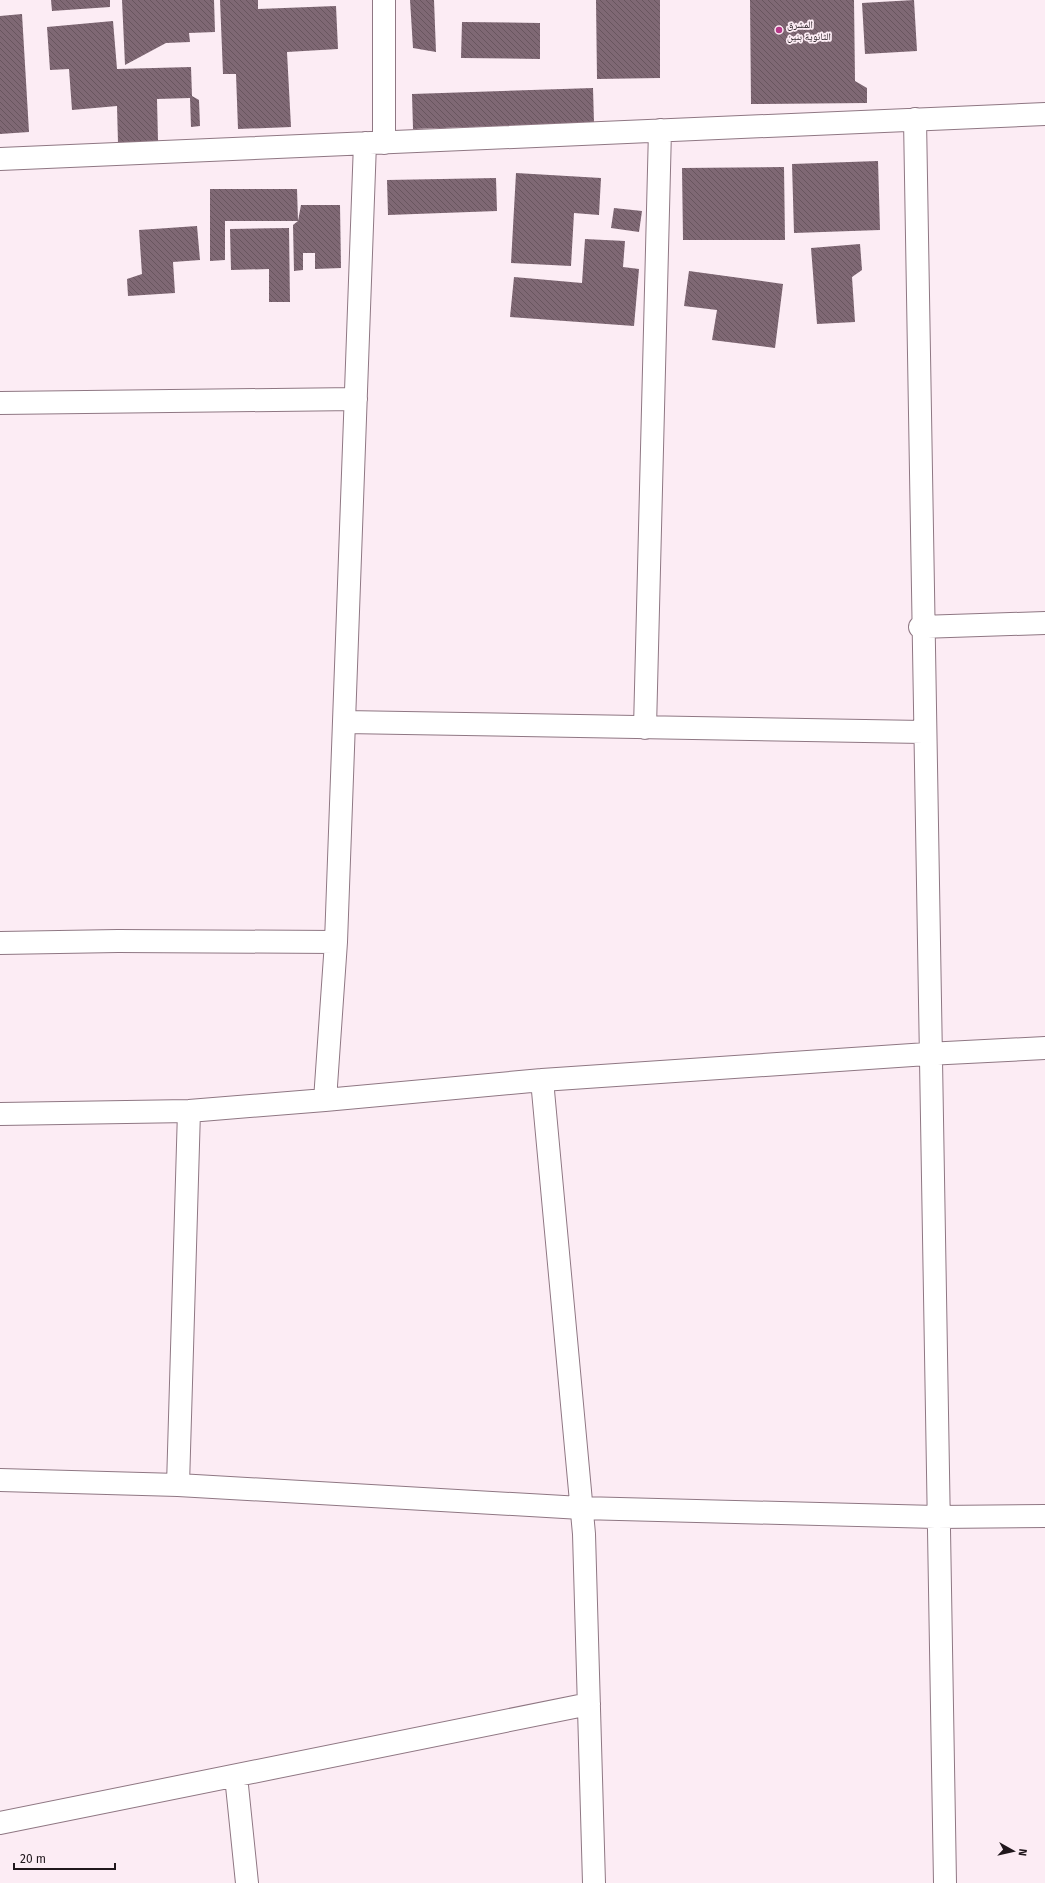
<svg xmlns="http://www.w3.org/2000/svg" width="1045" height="1883" font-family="'Fira Sans','Noto Naskh Arabic',sans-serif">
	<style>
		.building { fill: url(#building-back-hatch) }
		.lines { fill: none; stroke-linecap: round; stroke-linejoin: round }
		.street-casing { stroke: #8f7783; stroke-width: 24 }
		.street { stroke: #fff; stroke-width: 22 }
		.poi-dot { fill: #b63988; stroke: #fcecf4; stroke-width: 1.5 }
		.labels { text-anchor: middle; stroke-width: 3.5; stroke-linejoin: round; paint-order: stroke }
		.poi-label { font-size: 10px; fill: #20171c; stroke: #fcecf4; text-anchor: start }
	</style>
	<defs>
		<pattern id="building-back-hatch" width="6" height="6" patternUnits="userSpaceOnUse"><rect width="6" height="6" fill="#7f6874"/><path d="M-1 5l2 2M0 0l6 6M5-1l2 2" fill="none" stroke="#68555e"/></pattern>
	</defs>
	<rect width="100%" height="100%" fill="#fcecf4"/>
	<!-- building -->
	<path class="building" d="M51,0H110V7L52,11Z
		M122,0H214L215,32L189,33L190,42L166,43L125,65Z
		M220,0H258V9L336,6L338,49L287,52L291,127L238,129L236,74H223Z
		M410,0H434L436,52L413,48Z
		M596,0H660V78L597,79Z
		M750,0H854L855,81L867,88V103L751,104Z
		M914,0L917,51L865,54L862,3Z
		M22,14L29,132L0,134V16Z
		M113,21L117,69L191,67L192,96L199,100L200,126L191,127L190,98L157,99L158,141L118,143L117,106L72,110L69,69L50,70L47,27Z
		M462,22L540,23V59L461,58Z
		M593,88L594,123L413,129L412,94Z
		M878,161L880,230L794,233L792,164Z
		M784,167L785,240H683L682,168Z
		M516,173L601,178L599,215L574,213L571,266L511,263Z
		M496,178L497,211L388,215L387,180Z
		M210,189H297L298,221L301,205H340L341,268L315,269V253H303V270L294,271L293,225L298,221H225V260L210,261Z
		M614,208L642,211L639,232L611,228Z
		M197,226L200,260L173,262L175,293L128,296L127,279L142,274L139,230Z
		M289,228L290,302H269V269L231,270L230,229Z
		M585,239L625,241L623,267L639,269L634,326L510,317L514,277L582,283Z
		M860,244L862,270L852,277L855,322L817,324L811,248Z
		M689,271L783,284L775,348L712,340L717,310L684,306Z"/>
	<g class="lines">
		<defs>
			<path id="street" d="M915,119C921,707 930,1295 945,1883
				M384,143V0
				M0,159L1045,114
				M0,403L356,399
				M920,627L1045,623
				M345,722L923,732
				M645,728L660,130
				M0,943L118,941L336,942
				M542,1080L584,1534L594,1883
				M325,1100L336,942L365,143
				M0,1114L189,1111L325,1100L542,1080L927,1054L1045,1048
				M0,1480L178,1485L581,1508L936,1517L1045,1516
				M178,1485L189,1111
				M236,1776L247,1883
				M0,1823L589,1704"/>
		</defs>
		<!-- street casing -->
		<use href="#street" class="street-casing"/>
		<!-- street -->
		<use href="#street" class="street"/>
	</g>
	<!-- markers -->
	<circle class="poi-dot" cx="779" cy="30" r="4"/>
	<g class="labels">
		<!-- poi labels -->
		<g class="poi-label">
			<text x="787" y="28">المشرق<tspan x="787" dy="12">الثانوية بنين</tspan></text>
		</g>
	</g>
	<!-- north arrow -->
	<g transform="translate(1013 1851) rotate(98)" stroke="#fcecf4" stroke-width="3" paint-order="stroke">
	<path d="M0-3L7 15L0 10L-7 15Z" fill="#20171c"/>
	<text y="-6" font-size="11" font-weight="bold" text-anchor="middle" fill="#20171c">N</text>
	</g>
	<!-- scale -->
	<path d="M14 1863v6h101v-6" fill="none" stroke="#20171c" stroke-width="2"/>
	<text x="20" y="1863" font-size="12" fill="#20171c" stroke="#fcecf4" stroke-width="3" paint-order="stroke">20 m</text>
</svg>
